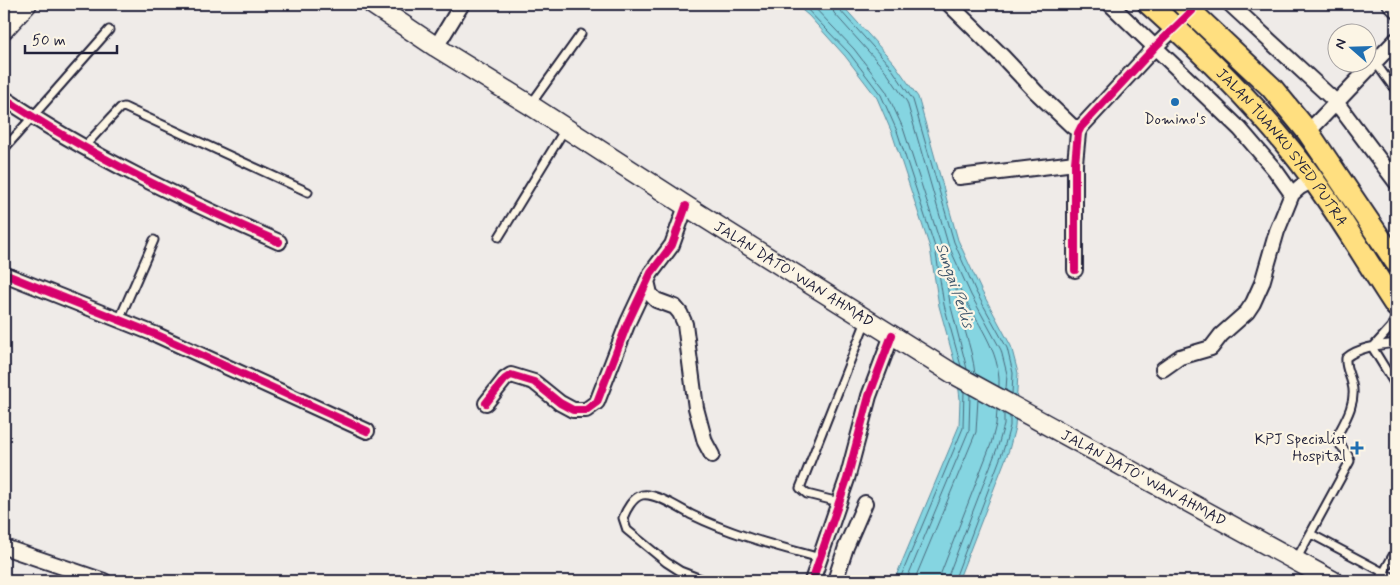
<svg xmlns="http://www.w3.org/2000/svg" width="1400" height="585" font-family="Mynerve,sans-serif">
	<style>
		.water { fill: #85d5e1; stroke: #5d8d9f }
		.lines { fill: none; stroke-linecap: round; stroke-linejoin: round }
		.shore { stroke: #4a6a7d; stroke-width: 1 }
		.lane-casing { stroke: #22223b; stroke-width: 11 }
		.street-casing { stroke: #22223b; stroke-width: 18 }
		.secondary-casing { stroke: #22223b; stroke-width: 22 }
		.primary-casing { stroke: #22223b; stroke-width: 25 }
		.lane { stroke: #fcf5e5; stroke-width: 7 }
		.street { stroke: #fcf5e5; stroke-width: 14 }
		.secondary { stroke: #fcf5e5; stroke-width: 19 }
		.primary { stroke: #ffdf80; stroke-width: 21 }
		.cycleway-casing { stroke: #fcf5e5; stroke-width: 11 }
		.cycleway { stroke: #d6006c; stroke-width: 8 }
		.poi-dot { fill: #1f6fb2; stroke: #fcf5e5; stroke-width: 2 }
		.labels { text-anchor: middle; stroke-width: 4.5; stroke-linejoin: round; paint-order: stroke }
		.poi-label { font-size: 15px; fill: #22223b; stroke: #fcf5e5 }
		.street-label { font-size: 15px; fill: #22223b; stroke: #fcf5e5 }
		.water-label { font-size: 16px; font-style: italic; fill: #40586d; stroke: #fcf5e5 }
	</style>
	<rect width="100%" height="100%" fill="#efebe8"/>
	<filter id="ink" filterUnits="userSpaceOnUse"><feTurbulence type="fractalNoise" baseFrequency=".02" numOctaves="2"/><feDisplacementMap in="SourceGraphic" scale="10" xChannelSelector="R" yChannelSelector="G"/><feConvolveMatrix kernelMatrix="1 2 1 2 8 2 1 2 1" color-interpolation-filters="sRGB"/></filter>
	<g filter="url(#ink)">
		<!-- water -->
		<path class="water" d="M795,4H841L894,63L918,97L958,240L981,290L1011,346L1018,373L1015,427L1009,450L958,581H894L959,426L960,399L956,367L939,306L930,248L892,133L877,98L845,56L809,16Z"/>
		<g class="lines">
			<!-- shore -->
			<path class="shore" d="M802,4L849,53L881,95L897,131L935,247L944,305L961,366
				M811,4L854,49L886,91L903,128L941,245L950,303L967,369
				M831,4L834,13L885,70L907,102L948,244L971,295L1001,350L1007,374L1006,390
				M837,4L839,9L890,66L913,100L954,242L976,292L1007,348L1013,373L1012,394
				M975,374C972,345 959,319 956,290L957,288L960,289C975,321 1001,350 999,386
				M899,581L963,428L964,391
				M906,581L969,430L970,395
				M914,581L976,432L978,399
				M940,581L941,573L991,444L996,424L997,410
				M948,581V576L998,446L1004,425V414
				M954,581L1004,448L1010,426V417"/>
			<defs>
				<path id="lane" d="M1375,62L1396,91
					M531,104L581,34
					M84,147L120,108L124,107L308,192
					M4,149L109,30
					M499,237L565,129
					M119,320L154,240
					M1372,347L1396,386
					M1373,347L1391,327L1396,317
					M839,502L807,494L800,488L866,321
					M1311,534L1396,579
					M1296,560L1350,461C1348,448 1337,448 1337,436C1345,421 1357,402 1352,384C1350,374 1345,369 1346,358C1358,347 1380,345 1396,343
					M706,581L680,571L666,562L627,530L623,518C626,510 633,497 642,495C655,492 680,509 692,515C733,535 777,546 820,558
					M1379,581L1396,550"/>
				<path id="street" d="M949,4L1003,57L1036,92L1073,127H1081
					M1110,4L1240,129L1275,170L1292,194
					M1230,4L1336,102L1396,182
					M1390,4L1396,10
					M436,47L462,4
					M4,98C90,156 184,200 279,242
					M1308,132L1396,40
					M959,177L1075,163
					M1075,270V163L1078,133L1081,127L1156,46L1192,11
					M4,274L157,335L367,431
					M647,281L650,294L656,300L675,307L680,313L685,324L696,408L705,442L712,455
					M1163,369L1180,357L1211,348L1221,335L1247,312L1253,303L1262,283L1277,231L1292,194L1300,187L1313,180
					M486,403L505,379L511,375L534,382L560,403L573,410H586L597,402L628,322L651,273L672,245L686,206
					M4,547L104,581
					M812,581L847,479L869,396L892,335
					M835,581L846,547L865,503"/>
				<g id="secondary">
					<path id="s1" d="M372,4L436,47L530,105L686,206L952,373L1333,581"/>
					<path d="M4,29L27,4"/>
				</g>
				<g id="primary">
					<path id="s2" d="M1149,4C1199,49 1247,96 1289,148C1329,197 1361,253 1396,306"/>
					<path d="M1183,4L1271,87L1308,132L1396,262"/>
				</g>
			</defs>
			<!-- lane casing -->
			<use href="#lane" class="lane-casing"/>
			<!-- street casing -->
			<use href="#street" class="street-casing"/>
			<!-- secondary casing -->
			<use href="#secondary" class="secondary-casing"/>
			<!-- primary casing -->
			<use href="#primary" class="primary-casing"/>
			<!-- lane -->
			<use href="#lane" class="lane"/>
			<!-- street -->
			<use href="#street" class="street"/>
			<!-- secondary -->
			<use href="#secondary" class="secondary"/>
			<!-- primary -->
			<use href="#primary" class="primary"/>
			<defs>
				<path id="cycleway" d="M4,98C90,156 184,200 279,242
					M1075,270V163L1078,133L1081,127L1156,46L1192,11
					M4,274L157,335L367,431
					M486,403L505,379L511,375L534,382L560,403L573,410H586L597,402L628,322L651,273L672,245L686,206
					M812,581L847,479L869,396L892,335"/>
			</defs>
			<!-- cycleway casing -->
			<use href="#cycleway" class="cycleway-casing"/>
			<!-- cycleway -->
			<use href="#cycleway" class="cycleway"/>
		</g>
	</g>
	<!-- markers -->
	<g class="poi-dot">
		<circle cx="1175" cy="102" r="5"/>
		<path d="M1354.5 440.5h5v5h5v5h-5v5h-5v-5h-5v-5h5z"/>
	</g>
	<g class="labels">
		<!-- poi labels -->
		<g class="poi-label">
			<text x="1175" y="124">Domino's</text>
			<text x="1346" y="444" text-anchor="end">KPJ Specialist<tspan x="1346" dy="17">Hospital</tspan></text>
		</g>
		<!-- street labels -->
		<g class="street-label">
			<text dy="5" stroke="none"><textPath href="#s2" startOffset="196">JALAN TUANKU SYED PUTRA</textPath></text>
			<text dy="5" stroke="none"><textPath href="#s1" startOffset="501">JALAN DATO' WAN AHMAD</textPath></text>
			<text dy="5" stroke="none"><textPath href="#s1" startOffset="906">JALAN DATO' WAN AHMAD</textPath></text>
		</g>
		<!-- water labels -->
		<g class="water-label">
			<text transform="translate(956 285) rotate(71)" y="6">Sungai Perlis</text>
		</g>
	</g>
	<!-- margin -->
	<rect width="1400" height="585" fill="none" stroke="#fcf5e5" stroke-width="20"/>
	<rect x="10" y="10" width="1380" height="565" fill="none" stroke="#22223b" stroke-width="2" filter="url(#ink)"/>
	<!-- north arrow -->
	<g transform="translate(1352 48) rotate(290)"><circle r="24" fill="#fcf5e5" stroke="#a5a1a1"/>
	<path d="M0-4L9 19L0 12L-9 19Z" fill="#1f6fb2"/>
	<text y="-8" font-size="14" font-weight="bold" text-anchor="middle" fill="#22223b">N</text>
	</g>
	<!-- scale -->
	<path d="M25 45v8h92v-8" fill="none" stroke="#22223b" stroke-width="2.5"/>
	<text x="32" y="45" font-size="15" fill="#22223b" stroke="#fcf5e5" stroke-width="4" paint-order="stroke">50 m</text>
</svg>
